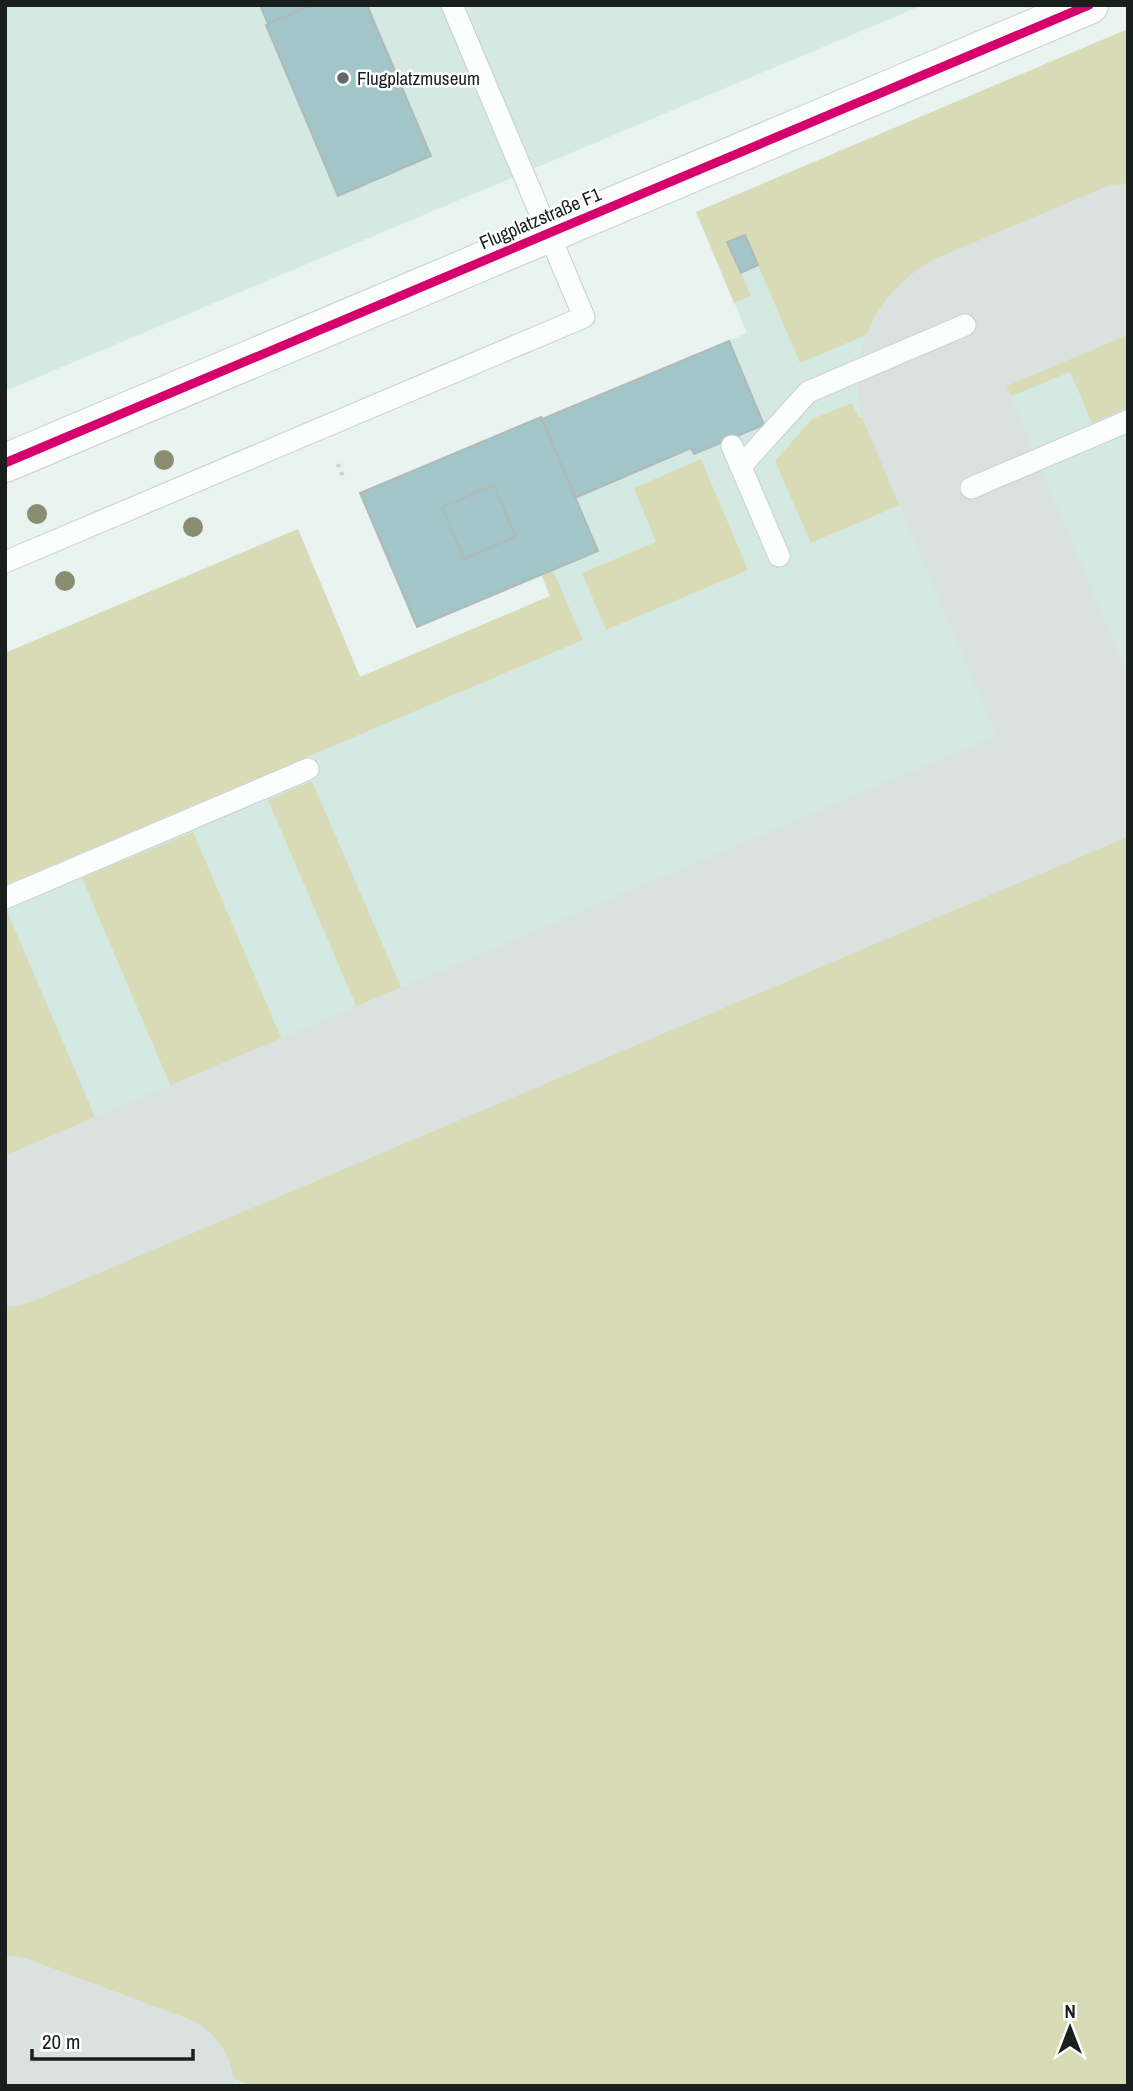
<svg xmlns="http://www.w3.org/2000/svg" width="1133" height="2091" font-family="'Archivo Narrow',sans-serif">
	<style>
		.built { fill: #d5e9e3 }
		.green { fill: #d9dbb7 }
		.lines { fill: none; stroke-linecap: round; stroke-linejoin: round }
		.taxiway { stroke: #dae2e0; stroke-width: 145 }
		.building { fill: #a1c5c8; stroke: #b1b9b8; stroke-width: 2 }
		.service-casing { stroke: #c8d0ce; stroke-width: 23 }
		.minor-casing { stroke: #c8d0ce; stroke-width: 40 }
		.path { stroke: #ced2d0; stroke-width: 4.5; stroke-dasharray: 3.5 5; stroke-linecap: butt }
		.service { stroke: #fcfdfd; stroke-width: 21 }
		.minor { stroke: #fcfdfd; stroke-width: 38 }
		.cycleway-casing { stroke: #fff; stroke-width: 13 }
		.cycleway { stroke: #d6006c; stroke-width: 9 }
		.tree { fill: #8a8d72 }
		.poi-dot { fill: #616a67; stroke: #fff; stroke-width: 2.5 }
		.labels { text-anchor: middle; stroke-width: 5; stroke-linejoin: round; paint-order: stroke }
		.poi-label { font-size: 19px; fill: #181f1c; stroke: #fff; text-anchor: start }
		.street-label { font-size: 19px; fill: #181f1c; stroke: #fff }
	</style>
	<rect width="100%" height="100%" fill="#e9f4f1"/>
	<!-- built -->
	<path class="built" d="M5,5H923L5,391Z
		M1128,29V2086H5V653L298,529L360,677L550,596L541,574L417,627L360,493L541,417L543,419L747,333L696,212Z"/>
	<!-- green -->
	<path class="green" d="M1128,29V212L898,310L899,321L800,363L745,235L728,242L751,296L734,303L696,212Z
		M1128,300V408L1092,423L1070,372L983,408L978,396L982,362Z
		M852,403L859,418L891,405L928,493L811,543L775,461L812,419Z
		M701,459L748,570L606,630L582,573L656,542L634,488Z
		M298,529L360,677L550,596L541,574L553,570L583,640L5,885V653Z
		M312,781L414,1017L369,1036L268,800Z
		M1128,802V2086H253L5,1993V1278Z
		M193,832L294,1068L183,1115L82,878Z
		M7,911L108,1147L5,1190V912Z
		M5,2062L69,2086H5Z"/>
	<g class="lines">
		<!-- taxiway -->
		<path class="taxiway" d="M1128,256L965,325C938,343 929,361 931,394L1066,714C1082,739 1097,752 1128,754
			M5,1234L1128,758
			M5,2028L161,2086"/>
	</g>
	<!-- building -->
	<path class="building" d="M260,5H312L268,24Z
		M312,5H367L431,156L338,196L266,25Z
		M745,235L758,265L741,273L727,242Z
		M729,341L764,425L694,454L691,448L575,498L542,419Z
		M541,417L598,551L417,627L360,493Z
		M494,485L516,537L464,559L442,507Z"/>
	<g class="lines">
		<defs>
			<path id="service" d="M732,446L779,556
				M741,466L808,392L965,325
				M971,488L1128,421
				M5,562L584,317L452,5
				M5,898L308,769"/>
			<path id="minor" d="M5,463L1089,5"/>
		</defs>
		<!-- service casing -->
		<use href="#service" class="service-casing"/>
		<!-- minor casing -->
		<use href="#minor" class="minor-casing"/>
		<!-- path -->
		<path class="path" d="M338,464L344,479"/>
		<!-- service -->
		<use href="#service" class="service"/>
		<!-- minor -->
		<use href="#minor" class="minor"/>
		<defs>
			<path id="cycleway" d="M5,463L1089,5"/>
		</defs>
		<!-- cycleway casing -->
		<use href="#cycleway" class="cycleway-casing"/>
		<!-- cycleway -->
		<use href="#cycleway" class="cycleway"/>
	</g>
	<!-- trees -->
	<g class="tree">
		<circle cx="164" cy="460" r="10"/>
		<circle cx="37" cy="514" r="10"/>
		<circle cx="193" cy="527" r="10"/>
		<circle cx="65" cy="581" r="10"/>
	</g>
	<!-- markers -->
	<circle class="poi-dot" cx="343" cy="78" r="7"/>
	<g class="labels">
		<!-- poi labels -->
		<g class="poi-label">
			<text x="357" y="85">Flugplatzmuseum</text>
		</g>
		<!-- street labels -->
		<g class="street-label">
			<text transform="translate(540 218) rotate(-23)" y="7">Flugplatzstraße F1</text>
		</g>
	</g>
	<!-- border -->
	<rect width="1133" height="2091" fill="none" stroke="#181f1c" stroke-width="14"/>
	<!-- north arrow -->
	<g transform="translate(1070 2028)" stroke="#ffffff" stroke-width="5" paint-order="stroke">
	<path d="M0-5L12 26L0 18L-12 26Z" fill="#181f1c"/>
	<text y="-10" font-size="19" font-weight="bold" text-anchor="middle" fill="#181f1c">N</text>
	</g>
	<!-- scale -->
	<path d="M32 2049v10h161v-10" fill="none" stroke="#181f1c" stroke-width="3.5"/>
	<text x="42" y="2049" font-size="21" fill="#181f1c" stroke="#ffffff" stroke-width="5" paint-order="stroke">20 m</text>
</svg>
